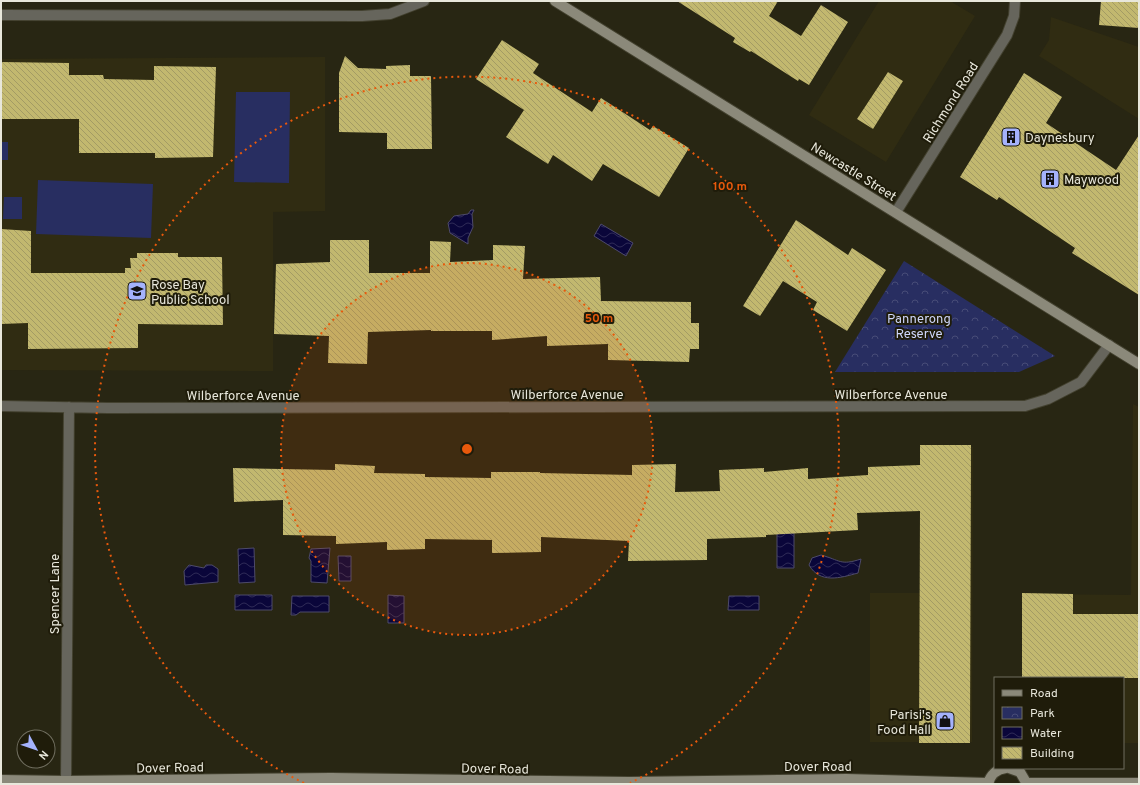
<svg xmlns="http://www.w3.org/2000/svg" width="1140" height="785" font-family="Overpass,sans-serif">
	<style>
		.built { fill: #302c12 }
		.park { fill: url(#park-crowns) }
		.pitch { fill: #282e61 }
		.water { fill: url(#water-waves); stroke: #4d4a6a }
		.building { fill: url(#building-back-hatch) }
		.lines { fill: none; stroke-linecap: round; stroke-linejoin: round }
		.street-casing { stroke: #43412f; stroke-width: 12 }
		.secondary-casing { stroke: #43412f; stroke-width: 12 }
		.street { stroke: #66655c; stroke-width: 10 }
		.secondary { stroke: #8b897a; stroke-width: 10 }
		.ring { fill: none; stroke: #e8590c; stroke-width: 2; stroke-dasharray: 2 4 }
		.labels { text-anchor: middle; stroke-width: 4; stroke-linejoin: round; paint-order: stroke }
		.street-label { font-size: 13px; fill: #e8e7db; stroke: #1f1c0a }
		.poi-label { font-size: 13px; fill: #e8e7db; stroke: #1f1c0a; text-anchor: start }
		.park-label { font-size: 13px; fill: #cfd7fb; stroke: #1f1c0a }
		.centre { fill: #e8590c; stroke: #1f1c0a; stroke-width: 2 }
		.ring-label { font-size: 12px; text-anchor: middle; font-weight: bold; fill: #e8590c; stroke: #1f1c0a; stroke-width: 4; stroke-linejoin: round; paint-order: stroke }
	</style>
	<defs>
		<pattern id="park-crowns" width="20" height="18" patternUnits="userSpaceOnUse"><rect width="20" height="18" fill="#282e61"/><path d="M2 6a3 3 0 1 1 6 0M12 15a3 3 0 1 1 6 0" fill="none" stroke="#474c77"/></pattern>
		<pattern id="water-waves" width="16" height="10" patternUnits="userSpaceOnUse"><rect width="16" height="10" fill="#0a063a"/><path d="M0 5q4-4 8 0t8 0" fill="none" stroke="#2e2a56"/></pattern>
		<pattern id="building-back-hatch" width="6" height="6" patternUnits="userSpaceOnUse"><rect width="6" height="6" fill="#c2b86f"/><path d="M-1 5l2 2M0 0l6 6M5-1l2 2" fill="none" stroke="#a39b64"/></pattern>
	</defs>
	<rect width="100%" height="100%" fill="#282613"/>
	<!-- built -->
	<path class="built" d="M879,1H950L975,16L886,162L809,115Z
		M1051,17L1139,47V119L1039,56L1049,40Z
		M325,57V211L273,212V371L1,370V59Z
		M1133,404L1139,407V743H1123V678H1023V594L1131,595Z
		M922,447H973L972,742H870V593H921Z"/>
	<!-- park -->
	<path class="park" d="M904,261L1055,356L1019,372H835Z"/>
	<!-- pitch -->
	<path class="pitch" d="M236,92H290L289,183L234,182Z
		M1,142H8V160H1Z
		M38,180L153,184L151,238L36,234Z
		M4,197H22V219H3Z"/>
	<!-- water -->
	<path class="water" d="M471,210H474L472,214L473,227L468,238V244L450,233L448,223L454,216L468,214Z
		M601,224L633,243L626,256L594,236Z
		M777,533H794V568H777Z
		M254,548L255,582L239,583L238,549Z
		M330,548L327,583L311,582V561L309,558L311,549Z
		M821,555C840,560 840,566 861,559L858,573C840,578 820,584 809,565L812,558Z
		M338,556H351V581H339Z
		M189,565L204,568L206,565H212L218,569V582L185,585L184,571Z
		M235,595H272V610H235Z
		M388,595L404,596V623H388Z
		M292,596H329V612H300L296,615H291Z
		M729,596H759V610H728Z"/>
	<!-- building -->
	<path class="building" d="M677,1H778L769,16L801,36L821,5L848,22L809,85L799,79L798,81L751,51L750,52L733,42L735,38Z
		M1101,1H1139V28L1099,25Z
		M502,40L539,64L533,73L592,112L601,98L650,130L653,126L689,148L659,197L603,164L592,181L553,155L548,164L506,137L524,110L476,79Z
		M345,56L358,68L386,69V66L410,65V76H431L432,149H387V133L339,132V73Z
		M1,62L69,63V75H103L104,79L154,80V66L216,67L213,157L155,158V153H79V119H1Z
		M888,72L903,81L873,129L857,119Z
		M1024,73L1062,97L1046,123L1116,170L1139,135V295L1072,253L1075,248L999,197L997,200L960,177Z
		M796,220L848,255L852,248L886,270L847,331L813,310L817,302L783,281L760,316L743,306Z
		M1,229L31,231V273H125V268H131L130,258H137V253H178V257H222L223,325L138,324V348L28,349V323L1,324Z
		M330,240H369V273H430V241L451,242L450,262L493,260V245L525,246L523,279L600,277L601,301L691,302V323H699V349H690L689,362L608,360V344L547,346V336L492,340V331H431V330L368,332L367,364L328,363L329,336L274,334L276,264L330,262Z
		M920,445H971L970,743H919L920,511L857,513L858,530L766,535V537L707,539V560L628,561L629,541L541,537V552L492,553V540L425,539V549L387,550V542L336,544V536L283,535V500L234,502L233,468L335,470V464L375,466L374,473L425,474V477L491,478V472H540V473L632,475V465L676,464L675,492L720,491L719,470L764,468V472L808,468V479L868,475V467L920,465Z
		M1022,593L1073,594V614H1139V678H1022Z"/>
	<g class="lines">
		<defs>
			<path id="street" d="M1,15L362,16L390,14L424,1
				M896,212L1007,35L1014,16L1015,1
				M1,406L108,408L1025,406L1048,399L1081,382L1109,345
				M66,781L69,407"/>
			<path id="secondary" d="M555,1L1139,364
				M1009,768L1020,772L1027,784
				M1,780L66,781L331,778L629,782L846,779L988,783
				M1027,783H1139
				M988,784C990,775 997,769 1006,768"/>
		</defs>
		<!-- street casing -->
		<use href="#street" class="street-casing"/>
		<!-- secondary casing -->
		<use href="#secondary" class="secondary-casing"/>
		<!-- street -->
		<use href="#street" class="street"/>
		<!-- secondary -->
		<use href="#secondary" class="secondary"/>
	</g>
	<!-- distance rings -->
	<circle cx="467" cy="449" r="186" fill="#e8590c" fill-opacity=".12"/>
	<g class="ring">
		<circle cx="467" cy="449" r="186"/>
		<path d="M304 783A372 372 0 1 1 630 783"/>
	</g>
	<!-- icons -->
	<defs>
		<symbol id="building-square" viewBox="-11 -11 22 22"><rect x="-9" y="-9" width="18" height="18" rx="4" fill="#a4b2fc" stroke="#1f1c0a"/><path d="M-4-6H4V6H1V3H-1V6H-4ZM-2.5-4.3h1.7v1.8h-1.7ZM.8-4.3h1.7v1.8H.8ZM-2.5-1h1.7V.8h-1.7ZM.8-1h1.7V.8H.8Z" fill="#111"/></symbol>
		<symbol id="school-square" viewBox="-11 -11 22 22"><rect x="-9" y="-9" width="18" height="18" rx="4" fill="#a4b2fc" stroke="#1f1c0a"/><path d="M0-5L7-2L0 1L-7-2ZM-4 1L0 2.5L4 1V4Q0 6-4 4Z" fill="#111"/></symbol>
		<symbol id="shop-square" viewBox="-11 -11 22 22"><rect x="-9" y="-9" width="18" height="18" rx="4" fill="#a4b2fc" stroke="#1f1c0a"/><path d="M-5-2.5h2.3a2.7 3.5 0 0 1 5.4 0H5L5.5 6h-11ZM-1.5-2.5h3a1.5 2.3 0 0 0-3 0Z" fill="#111"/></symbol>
	</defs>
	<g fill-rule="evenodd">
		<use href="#building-square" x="1000" y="126" width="22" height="22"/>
		<use href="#building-square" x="1039" y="168" width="22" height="22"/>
		<use href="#school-square" x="126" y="280" width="22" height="22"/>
		<use href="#shop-square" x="934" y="710" width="22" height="22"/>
	</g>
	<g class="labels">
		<!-- street labels -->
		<g class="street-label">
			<text transform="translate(950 102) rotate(-58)" y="5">Richmond Road</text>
			<text transform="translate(854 171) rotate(32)" y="5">Newcastle Street</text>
			<text x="567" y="399">Wilberforce Avenue</text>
			<text x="891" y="399">Wilberforce Avenue</text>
			<text x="243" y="400">Wilberforce Avenue</text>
			<text transform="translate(54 594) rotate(-90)" y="5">Spencer Lane</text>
			<text x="818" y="771">Dover Road</text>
			<text transform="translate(170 767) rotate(-1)" y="5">Dover Road</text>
			<text transform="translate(495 768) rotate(1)" y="5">Dover Road</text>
		</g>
		<!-- poi labels -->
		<g class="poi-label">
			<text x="1025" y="142">Daynesbury</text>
			<text x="1064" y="184">Maywood</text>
			<text x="151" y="289">Rose Bay<tspan x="151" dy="15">Public School</tspan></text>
			<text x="931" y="719" text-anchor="end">Parisi's<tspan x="931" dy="15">Food Hall</tspan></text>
		</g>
		<!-- park labels -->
		<g class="park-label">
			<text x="919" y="323">Pannerong<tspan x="919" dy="15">Reserve</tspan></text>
		</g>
	</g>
	<circle cx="467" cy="449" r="6" class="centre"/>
	<g class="ring-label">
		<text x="730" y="190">100 m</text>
		<text x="599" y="322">50 m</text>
	</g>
	<!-- border -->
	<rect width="1140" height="785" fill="none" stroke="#e8e7db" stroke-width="4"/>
	<!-- legend -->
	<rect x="994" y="677" width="130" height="92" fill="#1f1c0a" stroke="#6f6d5e"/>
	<rect x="1002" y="690" width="20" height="6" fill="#8b897a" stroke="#6f6d5e"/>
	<text x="1030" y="697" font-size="12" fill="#e8e7db">Road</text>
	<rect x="1002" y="707" width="20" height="12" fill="url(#park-crowns)" stroke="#6f6d5e"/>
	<text x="1030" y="717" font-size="12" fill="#e8e7db">Park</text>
	<rect x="1002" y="727" width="20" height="12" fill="url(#water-waves)" stroke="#6f6d5e"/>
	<text x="1030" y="737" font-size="12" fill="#e8e7db">Water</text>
	<rect x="1002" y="747" width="20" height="12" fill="url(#building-back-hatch)" stroke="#6f6d5e"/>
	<text x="1030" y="757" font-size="12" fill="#e8e7db">Building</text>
	<!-- north arrow -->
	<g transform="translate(36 749) rotate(130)"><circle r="19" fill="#1f1c0a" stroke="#6f6d5e"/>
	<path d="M0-3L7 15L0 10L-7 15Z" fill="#a4b2fc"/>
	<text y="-6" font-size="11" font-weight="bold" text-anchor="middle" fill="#e8e7db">N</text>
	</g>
</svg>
